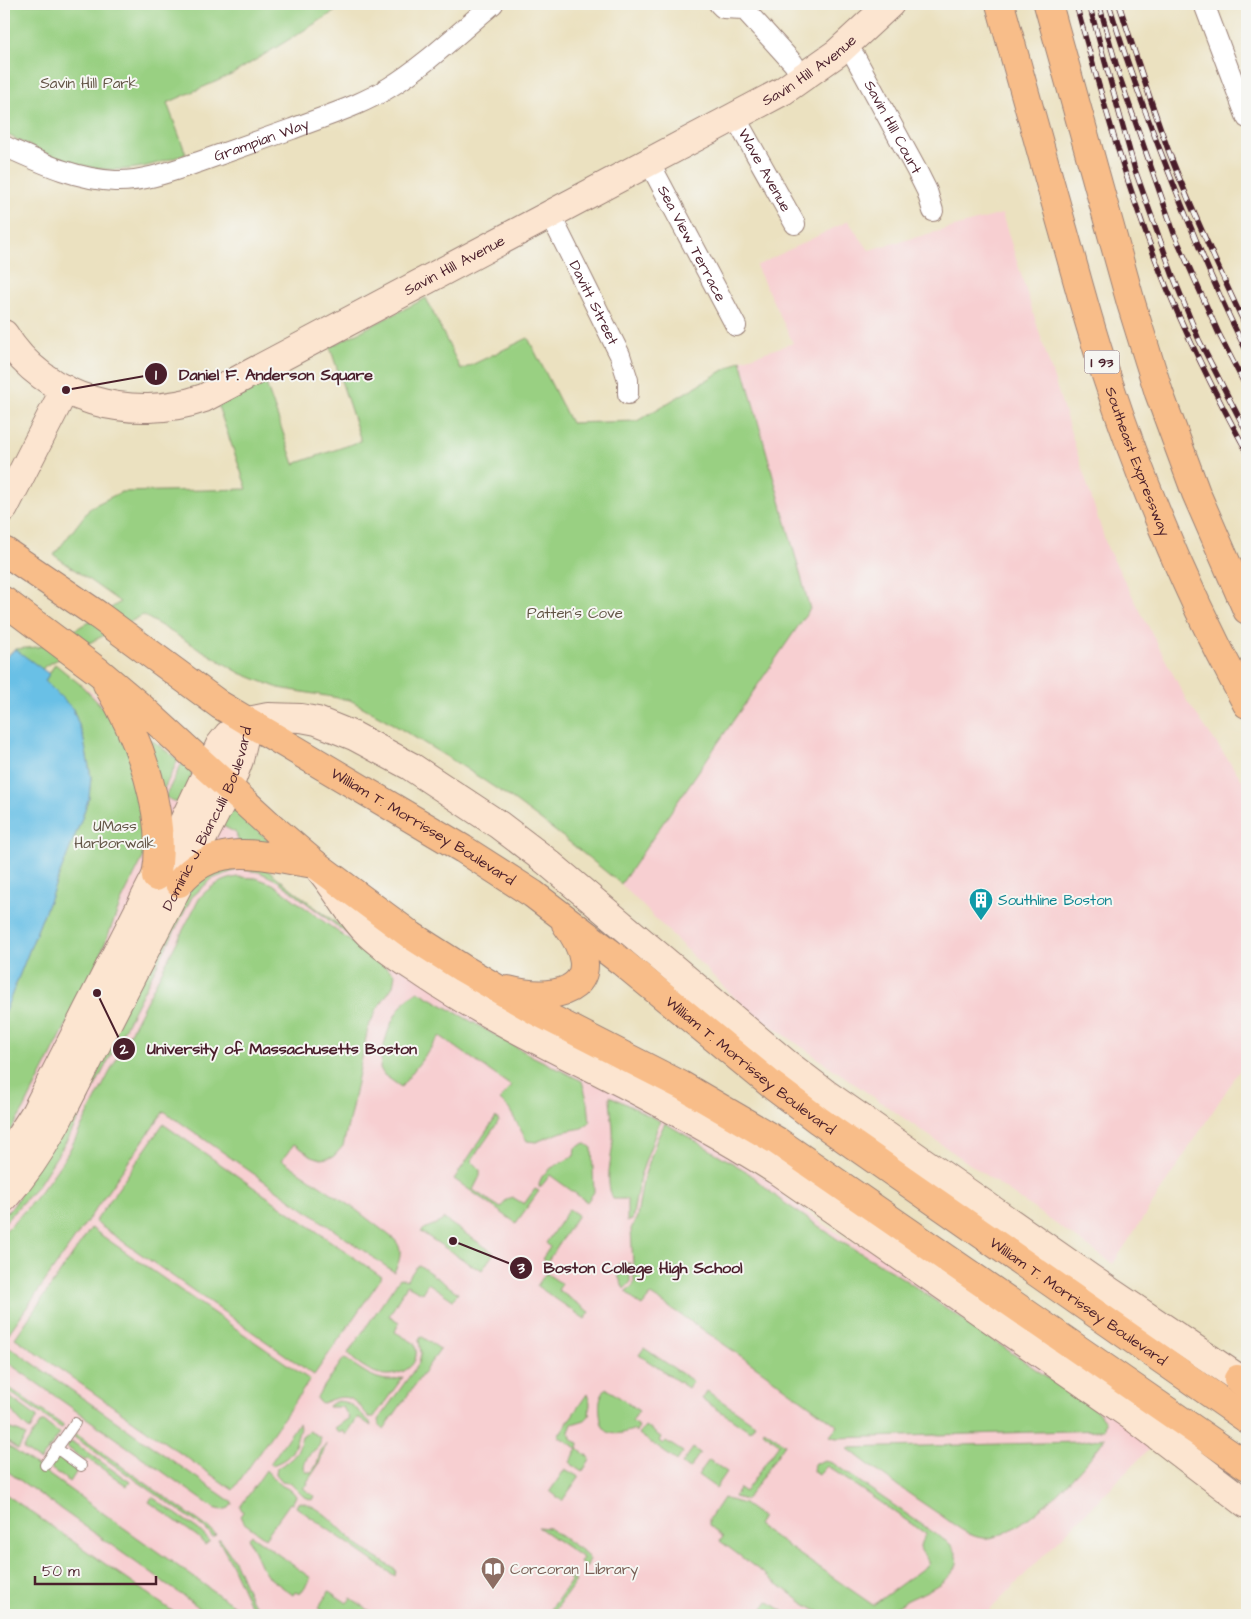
<svg xmlns="http://www.w3.org/2000/svg" width="1251" height="1619" font-family="'Architects Daughter',sans-serif">
	<style>
		.built { fill: #f7cfd1 }
		.green { fill: #99d082; stroke: #727856 }
		.water { fill: #69c0e6; stroke: #5a7088 }
		.lines { fill: none; stroke-linecap: round; stroke-linejoin: round }
		.lane-casing { stroke: #9a8076; stroke-width: 12 }
		.street-casing { stroke: #9a8076; stroke-width: 22 }
		.secondary-casing { stroke: #9a8076; stroke-width: 30 }
		.primary-casing { stroke: #9a8076; stroke-width: 30 }
		.highway-casing { stroke: #9a8076; stroke-width: 30 }
		.lane { stroke: #fff; stroke-width: 10 }
		.street { stroke: #fff; stroke-width: 20 }
		.secondary { stroke: #fce5d0; stroke-width: 28 }
		.primary { stroke: #f8bd89; stroke-width: 28 }
		.highway { stroke: #f8bd89; stroke-width: 28 }
		.rail-casing { stroke: #4a1f2b; stroke-width: 5.5 }
		.rail { stroke: #f6f6f2; stroke-width: 4; stroke-dasharray: 11; stroke-linecap: butt }
		.labels { text-anchor: middle; stroke-width: 4; stroke-linejoin: round; paint-order: stroke }
		.shield { fill: #f6f6f2; stroke: #7e6067; stroke-width: 1 }
		.shield-label { font-size: 14px; font-weight: bold; fill: #4a1f2b }
		.street-label { font-size: 15px; fill: #4a1f2b; stroke: #f6f6f2 }
		.park-label { font-size: 15px; fill: #625445; stroke: #f6f6f2 }
		.culture-label { font-size: 15px; fill: #0d838f; stroke: #f6f6f2; text-anchor: start }
		.education-label { font-size: 15px; fill: #785e54; stroke: #f6f6f2; text-anchor: start }
		.leader { fill: none; stroke: #4a1f2b; stroke-width: 2 }
		.callout-dot { fill: #4a1f2b; stroke: #f6f6f2; stroke-width: 2 }
		.mark-label { font-size: 15px; text-anchor: middle; font-weight: bold; fill: #fff }
		.callout-label { font-size: 16px; text-anchor: middle; font-weight: bold; fill: #4a1f2b; stroke: #f6f6f2; stroke-width: 4; stroke-linejoin: round; paint-order: stroke }
	</style>
	<rect width="100%" height="100%" fill="#f6f6f2"/>
	<filter id="ink" filterUnits="userSpaceOnUse"><feTurbulence type="fractalNoise" baseFrequency=".02" numOctaves="2"/><feDisplacementMap in="SourceGraphic" scale="10" xChannelSelector="R" yChannelSelector="G"/><feConvolveMatrix kernelMatrix="1 2 1 2 8 2 1 2 1" color-interpolation-filters="sRGB"/></filter>
	<filter id="wash" filterUnits="userSpaceOnUse"><feTurbulence type="fractalNoise" baseFrequency=".0096" numOctaves="4" result="noise"/><feDisplacementMap in="SourceGraphic" scale="20" xChannelSelector="R" yChannelSelector="G"/><feGaussianBlur stdDeviation="1.12" result="paint"/><feColorMatrix in="noise" values="0 0 0 0 0 0 0 0 0 0 0 0 0 0 0 0 0 1.4 0 .05"/><feComposite in="paint" operator="in"/></filter>
	<g filter="url(#wash)">
		<rect width="100%" height="100%" fill="#ebe1c0"/>
		<!-- built -->
		<path class="built" d="M1002,214L1107,547L1187,701L1247,787V1059L1113,1264L743,1006L621,884L810,609L741,360L793,343L756,266L848,221L869,250Z
			M55,664L184,764L237,811L268,870L316,908L382,956L658,1111L770,1181L787,1198L825,1225L848,1240L871,1249L1155,1443L985,1615H4V1014L82,818L49,674Z"/>
		<!-- green -->
		<path class="green" d="M4,4H347L231,75L167,103L186,154C167,160 149,167 129,169C86,174 41,152 4,133Z
			M426,298L461,370L528,338L571,423L637,421L741,360L810,609L621,884L563,837L515,801L462,766L386,720L350,700L279,688L260,681L240,673L143,615L45,666L37,676L4,659L15,649L38,647L61,638L105,612L120,602L54,555L91,507L121,492L247,489L218,406L265,381L294,464L361,441L330,347Z
			M55,664L81,685L109,714L136,757L147,850L121,902L97,964L24,1109L4,1142V1014L82,818L89,797L91,777L83,736L73,709L45,681Z
			M145,735L178,760L162,793Z
			M182,763L191,771L192,776L180,804L165,797Z
			M234,808L268,840V843L240,847L236,833L219,824L227,810Z
			M243,862L268,870L316,908L382,956L359,943L278,881L259,872L245,870Z
			M236,867V870L212,879L192,897L69,1137L39,1184L4,1223V1215L14,1205L191,888L209,870Z
			M237,877L256,878L273,884L395,974L393,986L377,1009L368,1028L351,1112L343,1146L333,1157L321,1159L312,1156L294,1144L282,1160L351,1206L394,1239C404,1249 400,1261 394,1272L164,1111L4,1340V1232C29,1208 51,1180 69,1151L199,899C208,887 222,880 237,877Z
			M418,991L532,1056L582,1081L588,1103L590,1122L582,1128L562,1132L536,1142L527,1141L509,1109L500,1100L511,1086L440,1036L401,1087L384,1075L380,1068C383,1041 393,1005 418,991Z
			M610,1096L660,1121L640,1176L632,1220L627,1222V1199H613C604,1179 612,1160 613,1140C614,1125 610,1111 610,1096Z
			M496,1117L499,1121L471,1161L480,1170V1176L473,1190L501,1208L506,1200L512,1197L524,1204L535,1189L539,1191L516,1223L454,1179Z
			M665,1123L746,1171L779,1199L843,1243L889,1269L1097,1411L1105,1421L1104,1430L836,1438L830,1436L838,1426C777,1381 715,1337 651,1295L642,1306L637,1303L626,1292L632,1287L634,1283L631,1229L637,1217L643,1180L657,1139Z
			M163,1124L382,1277L314,1375L95,1222Z
			M585,1143L592,1148L594,1192L587,1202L550,1175L540,1188L539,1186C540,1169 561,1164 574,1156L575,1148Z
			M569,1209L578,1215L547,1262L542,1259L550,1247L546,1243Z
			M444,1219L494,1253L482,1270L477,1267L476,1268L421,1232C427,1225 437,1226 444,1219Z
			M91,1228L310,1380L233,1490L15,1338Z
			M630,1263V1283L624,1289L619,1278L617,1265Z
			M419,1265L458,1293L453,1300L428,1283L422,1293L407,1285L389,1316L399,1322L395,1332L414,1343C415,1347 417,1351 416,1354C416,1370 393,1378 380,1374C370,1372 353,1361 348,1353L400,1278L407,1280L416,1267Z
			M546,1273L562,1284L558,1290L590,1312L585,1319L537,1286Z
			M421,1336L440,1349L384,1429L379,1425L378,1420L419,1363L421,1353L419,1340Z
			M4,1343L233,1503L229,1508L222,1510L214,1508L4,1360Z
			M644,1348L693,1381L688,1388L639,1355Z
			M344,1358C362,1370 381,1387 403,1377L374,1417H369C353,1397 347,1392 323,1403L319,1402L316,1398Z
			M4,1384L64,1426L63,1427L61,1428L4,1388Z
			M606,1388L639,1411L632,1421L639,1427L636,1432L633,1430C614,1436 602,1437 600,1414C599,1403 599,1397 606,1388Z
			M707,1391L755,1424L750,1431L702,1399Z
			M4,1393L37,1417L30,1430C21,1424 4,1404 4,1393Z
			M587,1394L590,1403L589,1416L585,1420L572,1424L569,1432L572,1440L579,1443L578,1449L590,1458L589,1462L582,1472L573,1466V1465L570,1462L578,1449L558,1436Z
			M337,1401C353,1401 359,1413 370,1422L371,1426L358,1417L346,1435L343,1431L338,1432L335,1428L349,1418L343,1407H328L329,1405Z
			M41,1422H44L60,1434L40,1461L23,1449Z
			M298,1423L300,1427C295,1447 294,1458 272,1465L270,1464Z
			M645,1426L661,1437L659,1441L663,1444L666,1441L683,1452L677,1461L639,1434Z
			M4,1427L20,1432L26,1436L18,1450L4,1439Z
			M764,1430L785,1444L746,1500L734,1497L739,1488L745,1492L779,1444L763,1432Z
			M309,1431L320,1437C322,1448 315,1448 309,1455C306,1458 305,1463 304,1467L306,1472H311C321,1464 317,1451 326,1444L319,1464L307,1482L308,1484L303,1488L314,1496L312,1500L303,1496L290,1483L282,1481L276,1474L277,1468C294,1459 298,1454 302,1436Z
			M76,1434L206,1526L216,1535L213,1537L203,1527L74,1437Z
			M1105,1438C1088,1465 1016,1543 982,1538C966,1536 950,1521 936,1512C906,1492 876,1471 847,1448L1078,1442Z
			M69,1442L74,1443L130,1482L127,1486L87,1458L85,1461L67,1447Z
			M4,1443L247,1615H210L4,1469Z
			M693,1448L700,1453L689,1469L682,1464Z
			M59,1458L77,1471L70,1482L50,1468Z
			M709,1460L727,1472L716,1488L698,1475Z
			M825,1460L834,1464L950,1544C976,1572 927,1591 908,1600C899,1605 887,1614 877,1615C867,1617 833,1617 824,1614C816,1611 810,1607 803,1603L720,1541L723,1537L709,1525V1519L723,1498L744,1504L762,1517L757,1525L873,1605L930,1563C921,1549 915,1550 926,1534L827,1466L819,1475L813,1471L814,1464Z
			M565,1469L579,1477L562,1501L550,1491Z
			M266,1470L279,1484L292,1491L296,1496L292,1504L290,1503L265,1538L243,1522L240,1516L243,1512L240,1507Z
			M4,1493L178,1615H4Z
			M152,1497L199,1530L210,1541L205,1545L198,1537L149,1502Z
			M302,1502C324,1509 335,1524 351,1539C364,1551 381,1560 396,1570L395,1576L296,1507L298,1503Z
			M538,1527L549,1528L585,1553L590,1560L586,1567L580,1563L583,1558Z
			M251,1535L311,1578L300,1594L295,1592L293,1595L267,1576L260,1565L248,1538Z
			M218,1539H220L234,1560L252,1602L267,1615H262L249,1603L228,1557Z
			M570,1577L576,1581L552,1615H547L571,1581L569,1579Z
			M329,1591L347,1603L351,1598L373,1613L369,1615H328L318,1608Z
			M768,1601L789,1615H758Z"/>
		<!-- water -->
		<path class="water" d="M15,649L49,674L45,681L73,709L83,736L91,777L89,797L82,818L4,1014V659Z"/>
	</g>
	<g filter="url(#ink)">
		<g class="lines">
			<defs>
				<path id="lane" d="M56,1448L81,1466
					M45,1465L75,1423"/>
				<g id="street">
					<path d="M719,4L723,8L744,9L793,63L803,78"/>
					<path d="M1204,4L1247,118"/>
					<path id="s1" d="M846,46L855,57L917,171L927,191L933,211"/>
					<path id="s2" d="M735,117L795,224"/>
					<path id="s3" d="M4,146C40,162 74,179 115,181C144,182 172,171 199,162C230,151 261,140 292,129C325,116 360,106 390,87C427,64 459,32 493,4"/>
					<path id="s4" d="M649,162L736,326"/>
					<path id="s5" d="M550,214L620,355L628,380V394"/>
				</g>
				<g id="secondary">
					<path id="s6" d="M4,334C44,401 133,423 204,398L783,91L837,53L890,4"/>
					<path d="M4,508L65,389"/>
					<path d="M321,871C338,891 350,916 369,934C386,950 406,962 424,974C479,1011 538,1041 597,1070C658,1101 718,1133 776,1170L1137,1420L1247,1504"/>
					<path d="M4,1161L35,1113L183,823L220,745L228,735L248,721L268,717L301,718L317,721L354,736L410,766L499,825L545,860L787,1064L825,1093L1090,1278L1247,1384"/>
					<path id="s7" d="M4,1198C24,1176 41,1151 55,1125L229,787L239,760L248,721"/>
				</g>
				<g id="primary">
					<path id="s8" d="M4,551L98,615L220,705L463,849L533,894L622,962L773,1086L818,1120L1247,1419"/>
					<path d="M4,601L99,672L143,709L274,829L315,864L412,936L462,968L536,1011L681,1085L777,1141L1247,1466"/>
					<path d="M107,684C139,737 168,814 156,877"/>
					<path d="M179,883C217,838 265,857 315,864"/>
					<path d="M508,990C564,1005 611,983 566,924"/>
					<path d="M1238,1379L1247,1386"/>
				</g>
				<g id="highway">
					<path id="s9" d="M1000,4C1020,77 1041,149 1061,222C1076,274 1089,327 1107,378C1144,490 1190,600 1247,704"/>
					<path d="M1048,4L1131,303L1159,393L1196,493L1247,610"/>
				</g>
			</defs>
			<!-- lane casing -->
			<use href="#lane" class="lane-casing"/>
			<!-- street casing -->
			<use href="#street" class="street-casing"/>
			<!-- secondary casing -->
			<use href="#secondary" class="secondary-casing"/>
			<!-- primary casing -->
			<use href="#primary" class="primary-casing"/>
			<!-- highway casing -->
			<use href="#highway" class="highway-casing"/>
			<!-- lane -->
			<use href="#lane" class="lane"/>
			<!-- street -->
			<use href="#street" class="street"/>
			<!-- secondary -->
			<use href="#secondary" class="secondary"/>
			<!-- primary -->
			<use href="#primary" class="primary"/>
			<!-- highway -->
			<use href="#highway" class="highway"/>
			<defs>
				<path id="rail" d="M1076,4C1101,94 1126,184 1160,271C1185,333 1215,394 1247,452
					M1089,4L1135,170L1173,276L1199,340L1247,433
					M1099,4L1120,78L1174,233L1219,334L1247,389
					M1109,4C1129,70 1153,134 1179,198C1200,250 1221,302 1247,352
					M1119,4C1135,53 1151,103 1169,152C1192,212 1220,271 1247,329"/>
			</defs>
			<!-- rail casing -->
			<use href="#rail" class="rail-casing"/>
			<!-- rail -->
			<use href="#rail" class="rail"/>
		</g>
	</g>
	<!-- icons -->
	<defs>
		<symbol id="building-pin" viewBox="-11 -11 22 30"><path d="M0 17L-7.5 6A9.5 9.5 0 1 1 7.5 6Z" fill="#0f9aa8" stroke="#f6f6f2"/><path d="M-4-6H4V6H1V3H-1V6H-4ZM-2.5-4.3h1.7v1.8h-1.7ZM.8-4.3h1.7v1.8H.8ZM-2.5-1h1.7V.8h-1.7ZM.8-1h1.7V.8H.8Z" fill="#fff"/></symbol>
		<symbol id="library-pin" viewBox="-11 -11 22 30"><path d="M0 17L-7.5 6A9.5 9.5 0 1 1 7.5 6Z" fill="#8d6e63" stroke="#f6f6f2"/><path d="M-6-4Q-3-5.5-.7-3.5V5Q-3 3-6 4ZM6-4Q3-5.5 .7-3.5V5Q3 3 6 4Z" fill="#fff"/></symbol>
	</defs>
	<g fill-rule="evenodd">
		<use href="#building-pin" x="967" y="886" width="28" height="38"/>
		<use href="#library-pin" x="479" y="1555" width="28" height="38"/>
	</g>
	<g class="labels">
		<!-- shield labels -->
		<rect class="shield" x="1084.5" y="350.5" width="35" height="23" rx="4"/>
		<g class="shield-label">
			<text x="1102" y="367">I 93</text>
		</g>
		<!-- street labels -->
		<g class="street-label">
			<text dy="5" stroke="none"><textPath href="#s6" startOffset="915">Savin Hill Avenue</textPath></text>
			<text dy="5" stroke="none"><textPath href="#s1" startOffset="94">Savin Hill Court</textPath></text>
			<text dy="5" stroke="none"><textPath href="#s3" startOffset="270">Grampian Way</textPath></text>
			<text dy="5" stroke="none"><textPath href="#s2" startOffset="61">Wave Avenue</textPath></text>
			<text dy="5" stroke="none"><textPath href="#s4" startOffset="92">Sea View Terrace</textPath></text>
			<text dy="5" stroke="none"><textPath href="#s6" startOffset="510">Savin Hill Avenue</textPath></text>
			<text dy="5" stroke="none"><textPath href="#s5" startOffset="99">Davitt Street</textPath></text>
			<text dy="5" stroke="none"><textPath href="#s9" startOffset="478">Southeast Expressway</textPath></text>
			<text dy="5" stroke="none"><textPath href="#s7" startOffset="432">Dominic J. Bianculli Boulevard</textPath></text>
			<text dy="5" stroke="none"><textPath href="#s8" startOffset="502">William T. Morrissey Boulevard</textPath></text>
			<text dy="5" stroke="none"><textPath href="#s8" startOffset="908">William T. Morrissey Boulevard</textPath></text>
			<text dy="5" stroke="none"><textPath href="#s8" startOffset="1312">William T. Morrissey Boulevard</textPath></text>
		</g>
		<!-- park labels -->
		<g class="park-label">
			<text x="89" y="88">Savin Hill Park</text>
			<text x="575" y="618">Patten's Cove</text>
			<text x="115" y="831">UMass<tspan x="115" dy="17">Harborwalk</tspan></text>
		</g>
		<!-- culture labels -->
		<g class="culture-label">
			<text x="998" y="905">Southline Boston</text>
		</g>
		<!-- education labels -->
		<g class="education-label">
			<text x="510" y="1574">Corcoran Library</text>
		</g>
	</g>
	<!-- callouts -->
	<path class="leader" d="M66 390L156 374M97 993L124 1049M453 1241L521 1268"/>
	<g class="callout-dot">
		<circle cx="66" cy="390" r="5"/>
		<circle cx="97" cy="993" r="5"/>
		<circle cx="453" cy="1241" r="5"/>
		<circle cx="156" cy="374" r="12"/>
		<circle cx="124" cy="1049" r="12"/>
		<circle cx="521" cy="1268" r="12"/>
	</g>
	<g class="mark-label">
		<text x="156" y="380">1</text>
		<text x="124" y="1054">2</text>
		<text x="521" y="1273">3</text>
	</g>
	<g class="callout-label">
		<text x="276" y="380">Daniel F. Anderson Square</text>
		<text x="282" y="1054">University of Massachusetts Boston</text>
		<text x="643" y="1273">Boston College High School</text>
	</g>
	<!-- margin -->
	<rect width="1251" height="1619" fill="none" stroke="#f6f6f2" stroke-width="20"/>
	<!-- scale -->
	<path d="M35 1576v8h121v-8" fill="none" stroke="#4a1f2b" stroke-width="2.5"/>
	<text x="42" y="1576" font-size="15" fill="#4a1f2b" stroke="#f6f6f2" stroke-width="4" paint-order="stroke">50 m</text>
</svg>
